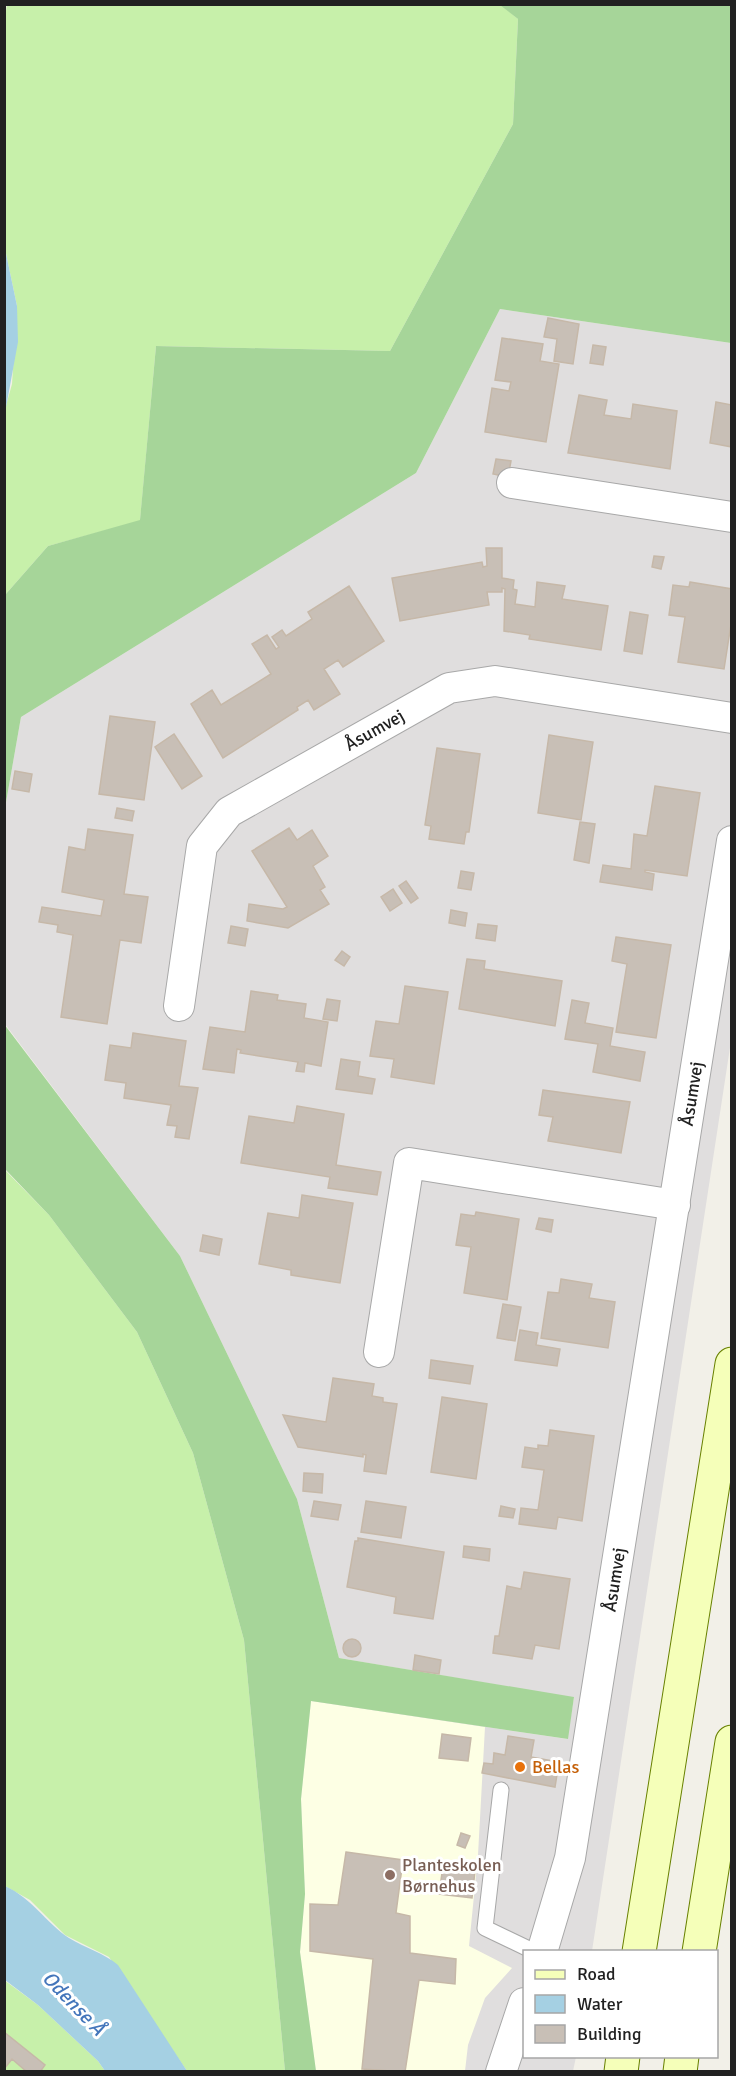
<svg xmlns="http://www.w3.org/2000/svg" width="736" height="2076" font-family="Signika,sans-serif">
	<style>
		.residential { fill: #e0dede }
		.education { fill: #fdffe4 }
		.grass { fill: #c7f0aa }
		.forest { fill: #a6d599 }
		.water { fill: #a5d0e3 }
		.building { fill: #c8bfb6; stroke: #c6b8a8; stroke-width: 1.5 }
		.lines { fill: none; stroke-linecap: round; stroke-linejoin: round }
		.lane-casing { stroke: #a8a8a8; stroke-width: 17 }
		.street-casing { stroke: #a8a8a8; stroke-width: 32 }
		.secondary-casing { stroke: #688100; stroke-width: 35 }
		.lane { stroke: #fff; stroke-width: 15 }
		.street { stroke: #fff; stroke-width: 30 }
		.secondary { stroke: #f5ffb9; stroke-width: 33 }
		.food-dot { fill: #e8710a; stroke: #fff; stroke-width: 2 }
		.education-dot { fill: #8d6e63; stroke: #fff; stroke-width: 2 }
		.labels { text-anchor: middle; stroke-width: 6; stroke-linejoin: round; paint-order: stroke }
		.street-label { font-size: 18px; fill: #212121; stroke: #fff }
		.food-label { font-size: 18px; fill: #c56008; stroke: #fff; text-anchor: start }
		.education-label { font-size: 18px; fill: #785e54; stroke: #fff; text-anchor: start }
		.water-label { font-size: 20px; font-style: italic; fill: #4476bb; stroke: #fff }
	</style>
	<rect width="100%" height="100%" fill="#f2f0e8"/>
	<!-- residential -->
	<path class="residential" d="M500,309L731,343V1041L592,1951L524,1952V2056L576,2057L573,2071H316L311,1701L567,1739L574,1698L339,1658L297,1499L180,1256L5,1024V808L21,717L416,473Z"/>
	<!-- education -->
	<path class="education" d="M311,1701L485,1727L478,1855L469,1946L512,1968L485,1998L468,2045L465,2071H316L300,1952L305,1894L301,1799Z"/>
	<!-- grass -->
	<path class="grass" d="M500,4L518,19L513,124L390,351L156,346L140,521L48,546L5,595L4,413L12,384L17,306L4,244V22L7,5Z
		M4,1169L49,1215L137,1332L193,1453L244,1640L285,2071H187L109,1957L65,1935L30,1900L5,1886Z
		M4,1980L38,2005L98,2061L105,2071H5Z"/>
	<!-- forest -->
	<path class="forest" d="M500,5H731V343L500,309L416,473L21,717L5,808V595L48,546L140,520L156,346L390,351L513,124L518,19Z
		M4,1024L180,1256L297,1499L339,1658L574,1697L568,1739L311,1701L301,1799L305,1894L300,1952L316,2071H285L244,1640L193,1453L137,1332L49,1215L5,1169Z"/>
	<!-- water -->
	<path class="water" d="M4,244L17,306L18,342L5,413Z
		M5,1886C32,1898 45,1922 69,1938C85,1948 104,1953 118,1965L187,2071H105L98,2061L38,2005L5,1980Z"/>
	<!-- building -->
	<path class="building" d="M548,318L579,324L573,364L554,361L557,339L544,337Z
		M502,338L543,344L540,361L559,364L546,442L485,432L492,388L509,391L511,382L495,380Z
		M593,345L606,347L603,365L590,363Z
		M579,395L607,400L604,415L631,419L633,404L677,411L670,469L568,453Z
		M716,402L732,405V447L710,443Z
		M496,459L511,461L508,477L493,474Z
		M486,548H502V578L514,580L513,589L517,590L515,604L535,607L537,582L565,586L562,599L608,606L601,650L529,639L530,635L504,631L505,589L502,588V592H487L489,605L400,621L392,578L482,562L483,567L487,566Z
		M654,556L664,557L661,569L652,567Z
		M690,582L732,589V618L724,669L678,662L685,617L669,615L673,585L689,587Z
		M349,586L384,641L343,667L338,660L324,669L340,694L314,710L308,700L297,707L298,710L223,758L191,704L212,690L221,705L271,674L252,644L267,635L276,649L279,647L272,637L282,630L286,636L312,619L308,612Z
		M630,612L648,615L642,654L624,651Z
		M110,716L155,722L144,800L99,794Z
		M174,734L202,776L182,789L155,747Z
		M549,735L593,742L581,820L538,813Z
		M437,748L480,754L469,832H466L464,844L429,839L431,826L425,825Z
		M15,771L32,774L29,792L12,789Z
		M655,786L700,793L687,876L645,870V872L654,874L652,890L600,882L603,865L631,869L634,834L647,836Z
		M117,808L134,811L132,821L115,818Z
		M580,822L595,824L589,863L574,860Z
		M289,828L297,840L312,830L328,856L313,866L325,887L320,890L329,904L288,928L247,921L249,904L283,909L287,907L252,851Z
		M88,829L133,835L124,894L148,897L141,943L120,940L107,1024L61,1017L73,935L57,932L58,925L39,922L42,907L101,916L104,900L62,892L69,847L85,850Z
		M461,871L474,873L471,890L458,888Z
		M406,881L418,898L411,903L399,886Z
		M393,889L402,903L390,911L381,897Z
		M451,910L467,913L465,926L449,923Z
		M478,924L497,926L495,941L476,938Z
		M231,926L248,929L245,946L228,943Z
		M616,937L671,945L656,1038L616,1032L627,964L612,961Z
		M342,951L350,957L344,966L335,960Z
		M467,959L485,961L484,969L562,981L555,1026L459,1009Z
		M405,986L448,992L434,1084L391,1077L394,1059L370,1056L376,1021L399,1024Z
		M251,991L278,995L277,1000L306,1004L304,1018L328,1022L321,1066L305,1063L304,1072L296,1071L298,1062L240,1053L241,1050L237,1049L234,1073L203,1069L210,1027L245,1032Z
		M327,999L340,1001L337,1021L323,1019Z
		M572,1000L589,1003L585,1023L613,1028L610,1046L645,1052L640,1081L593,1072L598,1044L565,1039Z
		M133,1033L186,1041L179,1086L198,1088L189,1139L175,1137L177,1126L167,1125L171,1105L124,1098L126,1083L105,1080L110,1045L131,1048Z
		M341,1059L360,1062L358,1076L375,1079L372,1094L336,1089Z
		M543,1090L630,1102L621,1153L548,1141L553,1117L539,1115Z
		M297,1106L344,1114L336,1165L381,1172L377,1195L328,1188L330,1177L241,1163L249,1116L294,1123Z
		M302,1195L353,1203L340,1283L291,1275V1270L259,1264L268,1213L299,1218Z
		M476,1212L519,1219L507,1300L464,1293L471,1247L456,1245L461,1214L475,1216Z
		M539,1218L553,1220L551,1232L536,1229Z
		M203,1235L222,1239L219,1255L200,1251Z
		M561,1279L592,1284L589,1298L615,1302L608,1348L541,1338L548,1292L559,1293Z
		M503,1304L521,1307L515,1341L497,1338Z
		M520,1330L538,1333L536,1345L560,1349L557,1366L515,1360Z
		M431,1360L473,1366L470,1384L429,1378Z
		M333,1378L374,1384L372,1396L383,1398V1402L397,1404L386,1474L364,1471L366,1455L363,1454V1457L298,1447L283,1415L326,1422Z
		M442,1397L487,1404L476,1479L431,1472Z
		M550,1430L594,1436L582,1521L558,1517L556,1529L519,1524L521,1508L538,1510L544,1470L522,1467L525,1447L538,1449V1445L548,1446Z
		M304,1473L323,1474L322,1493L303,1491Z
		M314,1501L341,1505L338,1520L311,1516Z
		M366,1501L406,1507L401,1538L361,1532Z
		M501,1506L515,1509L513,1518L499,1516Z
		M358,1538L444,1552L433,1619L394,1613L396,1597L347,1587L355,1541H358Z
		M464,1546L490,1549L489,1561L463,1557Z
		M524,1572L570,1579L559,1649L535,1645L532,1659L493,1653L495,1636H499L507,1586L521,1589Z
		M343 1648a9 9 0 1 1 18 0a9 9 0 1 1-18 0Z
		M415,1655L441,1660L439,1674L413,1670Z
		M442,1734L471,1738L468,1761L439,1758Z
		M508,1736L534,1740L531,1757L559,1762L555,1787L482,1773L484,1763L493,1764L494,1753L505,1755Z
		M461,1833L470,1836L465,1848L457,1845Z
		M346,1852L403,1860L396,1913L410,1916V1953L456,1959L455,1984L419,1980L405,2072L362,2069L373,1959L310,1951V1904L338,1905Z
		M443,1866L475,1871L472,1898L439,1894Z
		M4,2032L45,2065L40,2072H27L12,2059L4,2069Z"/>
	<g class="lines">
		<defs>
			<path id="lane" d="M501,1790L485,1928L535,1952"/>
			<g id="street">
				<path d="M512,483L732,517"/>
				<path id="s1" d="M179,1006L202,846L229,812L449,688L495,681L732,718"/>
				<path d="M379,1352L409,1163L675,1205"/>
				<path id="s2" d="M542,1952L570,1858L732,841"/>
				<path d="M501,2072L524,2003"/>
			</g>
			<path id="secondary" d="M639,1952L732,1364
				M699,1952L732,1742
				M621,2072L623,2056
				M680,2072L682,2056"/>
		</defs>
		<!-- lane casing -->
		<use href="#lane" class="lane-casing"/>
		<!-- street casing -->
		<use href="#street" class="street-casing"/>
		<!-- secondary casing -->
		<use href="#secondary" class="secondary-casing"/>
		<!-- lane -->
		<use href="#lane" class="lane"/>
		<!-- street -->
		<use href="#street" class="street"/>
		<!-- secondary -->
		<use href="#secondary" class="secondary"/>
	</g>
	<!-- markers -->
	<circle class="food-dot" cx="520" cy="1767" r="6"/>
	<circle class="education-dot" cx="390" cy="1875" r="6"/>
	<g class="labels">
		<!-- street labels -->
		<g class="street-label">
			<text dy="6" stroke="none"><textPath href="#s1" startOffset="372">Åsumvej</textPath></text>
			<text dy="6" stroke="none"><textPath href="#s2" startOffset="872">Åsumvej</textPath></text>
			<text dy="6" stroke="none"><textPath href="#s2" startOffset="380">Åsumvej</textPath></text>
		</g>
		<!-- food labels -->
		<g class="food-label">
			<text x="532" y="1773">Bellas</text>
		</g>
		<!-- education labels -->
		<g class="education-label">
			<text x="402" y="1871">Planteskolen<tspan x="402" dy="21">Børnehus</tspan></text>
		</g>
		<!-- water labels -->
		<g class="water-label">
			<text transform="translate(74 2003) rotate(46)" y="7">Odense Å</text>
		</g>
	</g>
	<!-- border -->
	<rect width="736" height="2076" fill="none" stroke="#212121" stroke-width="12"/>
	<!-- legend -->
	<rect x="523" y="1950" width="195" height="108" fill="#ffffff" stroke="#a6a6a6" stroke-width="1.5"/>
	<rect x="535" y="1970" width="30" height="9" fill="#f5ffb9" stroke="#a6a6a6" stroke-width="1.5"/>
	<text x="577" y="1980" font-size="18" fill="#212121">Road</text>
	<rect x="535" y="1995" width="30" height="18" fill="#a5d0e3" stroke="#a6a6a6" stroke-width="1.5"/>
	<text x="577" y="2010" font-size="18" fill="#212121">Water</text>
	<rect x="535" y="2025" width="30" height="18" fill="#c8bfb6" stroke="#a6a6a6" stroke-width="1.5"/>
	<text x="577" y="2040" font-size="18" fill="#212121">Building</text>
</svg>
